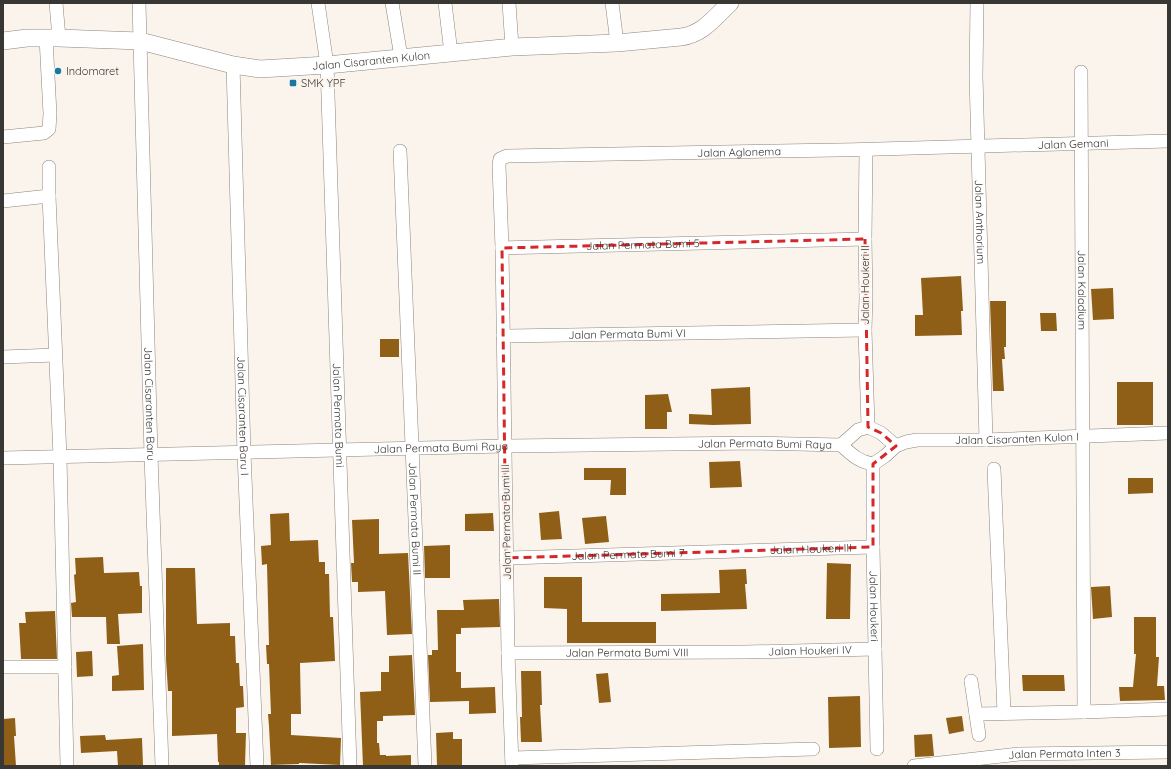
<svg xmlns="http://www.w3.org/2000/svg" width="1171" height="769" font-family="Quicksand,sans-serif">
	<style>
		.building { fill: #8f5f17 }
		.lines { fill: none; stroke-linecap: round; stroke-linejoin: round }
		.minor-casing { stroke: #8b857d; stroke-width: 14 }
		.major-casing { stroke: #8b857d; stroke-width: 18 }
		.minor { stroke: #fff; stroke-width: 13 }
		.major { stroke: #fff; stroke-width: 17 }
		.marked { fill: none; stroke: #d62828; stroke-width: 3; stroke-dasharray: 8 5; stroke-linejoin: round }
		.poi-dot { fill: #1879a6; stroke: #fbf4ec; stroke-width: 1.5 }
		.labels { text-anchor: middle; stroke-width: 4; stroke-linejoin: round; paint-order: stroke }
		.street-label { font-size: 11px; fill: #393733; stroke: #fbf4ec }
		.poi-label { font-size: 11px; fill: #393733; stroke: #fbf4ec; text-anchor: start }
	</style>
	<rect width="100%" height="100%" fill="#fbf4ec"/>
	<!-- building -->
	<path class="building" d="M961,276L963,311H961L962,335L915,336V315H923L921,278Z
		M1113,288L1114,319L1093,320L1091,289Z
		M990,301H1006V347H1004L1005,359H1002L1004,391H993Z
		M1040,313H1056L1057,331H1041Z
		M380,339H399V357H380Z
		M1117,382H1153V425H1117Z
		M750,387L751,424L713,425L689,424V414L712,415L711,389Z
		M668,394L672,412H667V429H645V395Z
		M740,461L742,487L710,488L709,462Z
		M584,468H626V495H610L611,480H584Z
		M1128,478H1153V493L1128,494Z
		M559,511L562,539L541,540L539,513Z
		M289,513L290,541L318,540L319,562H325V574H329L330,617H333L335,661L300,663L301,714H291V735L341,738L340,765L299,763V764L271,765L269,726L268,714H271L269,664H267L266,645H269L267,564L262,565L261,546L271,545L270,514Z
		M493,513L494,531H465V514Z
		M606,516L609,542L585,544L582,518Z
		M379,519V554L408,553L412,634L387,635L385,591L358,592V582H352L351,563H354L352,520Z
		M450,545V578H425L424,546Z
		M103,557L104,573L139,572L140,586H142V613L118,614L120,644H107L106,617H72L71,603L76,602L74,575L76,574L75,558Z
		M827,563L851,564L850,619H826Z
		M166,568H195L197,624L230,623V636H235L236,663H239L240,686H243L244,707L236,708V733H246L245,766H219V762H218L217,734L172,736V691H168L166,659Z
		M746,569L747,584H745L747,609L661,611V594L720,593L719,570Z
		M544,577H582V622H656V643H567V609L544,608Z
		M1110,586L1112,617L1093,619L1091,587Z
		M499,599L500,627L461,628V634H456V672H461V688L495,687L496,713L469,714V701L430,702L428,655H432V650H438L437,610H464L463,600Z
		M55,611L57,659H21L19,623H26L25,612Z
		M1134,617H1156V657H1159L1157,686H1164L1165,700L1120,701L1119,687H1133L1136,654H1134Z
		M143,644L144,690L112,691V676L119,675L117,646Z
		M92,651L93,676L77,677L76,652Z
		M412,655L415,715L383,716V721H377V743H379L380,755H386V756L411,755V766H363L360,692L381,691V672H389V656Z
		M521,671H541L542,705H540L542,742H521L520,717H522Z
		M608,673L611,702L599,703L596,674Z
		M1022,675H1064L1065,691H1023Z
		M860,696L861,747L829,748L828,697Z
		M962,716L964,731L949,734L946,718Z
		M15,718L16,736H14L16,766H3V719Z
		M453,732V739H462V766H437L436,733Z
		M932,734L934,756L915,757L914,735Z
		M105,735L106,740L142,738L143,765L118,766L117,751L81,753L80,736Z"/>
	<g class="lines">
		<defs>
			<g id="minor">
				<path d="M56,3L59,38"/>
				<path id="s1" d="M139,3L151,455L162,766"/>
				<path id="s2" d="M318,3L327,65L350,766"/>
				<path d="M392,3L401,57"/>
				<path d="M445,3L451,53"/>
				<path d="M509,3L512,47"/>
				<path d="M612,3L617,43"/>
				<path id="s3" d="M977,3L976,76L986,440"/>
				<path id="s4" d="M233,65L244,453L257,766"/>
				<path id="s5" d="M1081,72L1084,712L1168,709"/>
				<path d="M3,137L44,133L49,129L50,114L46,38"/>
				<path id="s6" d="M400,151L425,766"/>
				<path d="M49,196V167"/>
				<path d="M3,201L49,196L60,457L67,766"/>
				<path id="s7" d="M502,248L865,239"/>
				<path id="s8" d="M503,336L865,330"/>
				<path d="M3,357L55,355"/>
				<path d="M868,427L881,433L896,446"/>
				<path d="M841,445L858,430L868,427L865,330L866,297L865,239L866,150"/>
				<path id="s9" d="M3,458L505,446L755,443L841,445C851,454 859,462 873,464"/>
				<path id="s10" d="M873,464L885,456L896,446L906,442L917,440H986L1168,433"/>
				<path id="s11" d="M873,464V547L877,749"/>
				<path d="M994,469L1004,713"/>
				<path id="s12" d="M506,558L873,547"/>
				<path id="s13" d="M508,653L746,652L875,649"/>
				<path d="M3,667H65"/>
				<path d="M971,681L979,735"/>
				<path d="M976,714L1084,712"/>
				<path d="M512,758L813,749"/>
				<path id="s14" d="M512,766L508,653L502,248L499,165L500,159L507,156C727,153 948,148 1168,141"/>
				<path id="s15" d="M914,766L1019,754L1168,752"/>
			</g>
			<g id="major">
				<path id="s16" d="M3,41L27,38H59L140,41L233,65L260,69L327,65L512,47L617,43L681,37C703,34 714,18 730,3"/>
			</g>
		</defs>
		<!-- minor casing -->
		<use href="#minor" class="minor-casing"/>
		<!-- major casing -->
		<use href="#major" class="major-casing"/>
		<!-- minor -->
		<use href="#minor" class="minor"/>
		<!-- major -->
		<use href="#major" class="major"/>
	</g>
	<!-- marked area -->
	<path class="marked" d="M865,239L868,427L881,433L896,446L873,464V547L506,558L502,248Z"/>
	<!-- markers -->
	<g class="poi-dot">
		<circle cx="58" cy="71" r="4"/>
		<rect x="289" y="79" width="8" height="8" rx="2"/>
	</g>
	<g class="labels">
		<!-- street labels -->
		<g class="street-label">
			<text dy="4" stroke="none"><textPath href="#s16" startOffset="372">Jalan Cisaranten Kulon</textPath></text>
			<text dy="4" stroke="none"><textPath href="#s14" startOffset="1181">Jalan Gemani</textPath></text>
			<text dy="4" stroke="none"><textPath href="#s14" startOffset="847">Jalan Aglonema</textPath></text>
			<text dy="4" stroke="none"><textPath href="#s3" startOffset="219">Jalan Anthorium</textPath></text>
			<text dy="4" stroke="none"><textPath href="#s7" startOffset="141">Jalan Permata Bumi 5</textPath></text>
			<text transform="translate(865 285) rotate(-90)" y="4">Jalan Houkeri II</text>
			<text dy="4" stroke="none"><textPath href="#s5" startOffset="218">Jalan Kaladium</textPath></text>
			<text dy="4" stroke="none"><textPath href="#s8" startOffset="124">Jalan Permata Bumi VI</textPath></text>
			<text dy="4" stroke="none"><textPath href="#s1" startOffset="401">Jalan Cisaranten Baru</textPath></text>
			<text dy="4" stroke="none"><textPath href="#s2" startOffset="413">Jalan Permata Bumi</textPath></text>
			<text dy="4" stroke="none"><textPath href="#s4" startOffset="351">Jalan Cisaranten Baru I</textPath></text>
			<text dy="4" stroke="none"><textPath href="#s10" startOffset="151">Jalan Cisaranten Kulon I</textPath></text>
			<text dy="4" stroke="none"><textPath href="#s9" startOffset="762">Jalan Permata Bumi Raya</textPath></text>
			<text dy="4" stroke="none"><textPath href="#s9" startOffset="438">Jalan Permata Bumi Raya</textPath></text>
			<text dy="4" stroke="none"><textPath href="#s6" startOffset="368">Jalan Permata Bumi II</textPath></text>
			<text transform="translate(506 522) rotate(-91)" y="4">Jalan Permata Bumi III</text>
			<text dy="4" stroke="none"><textPath href="#s12" startOffset="305">Jalan Houkeri III</textPath></text>
			<text dy="4" stroke="none"><textPath href="#s12" startOffset="122">Jalan Permata Bumi 7</textPath></text>
			<text dy="4" stroke="none"><textPath href="#s11" startOffset="142">Jalan Houkeri</textPath></text>
			<text dy="4" stroke="none"><textPath href="#s13" startOffset="302">Jalan Houkeri IV</textPath></text>
			<text dy="4" stroke="none"><textPath href="#s13" startOffset="119">Jalan Permata Bumi VIII</textPath></text>
			<text dy="4" stroke="none"><textPath href="#s15" startOffset="151">Jalan Permata Inten 3</textPath></text>
		</g>
		<!-- poi labels -->
		<g class="poi-label">
			<text x="66" y="75">Indomaret</text>
			<text x="301" y="87">SMK YPF</text>
		</g>
	</g>
	<!-- border -->
	<rect width="1171" height="769" fill="none" stroke="#393733" stroke-width="8"/>
</svg>
